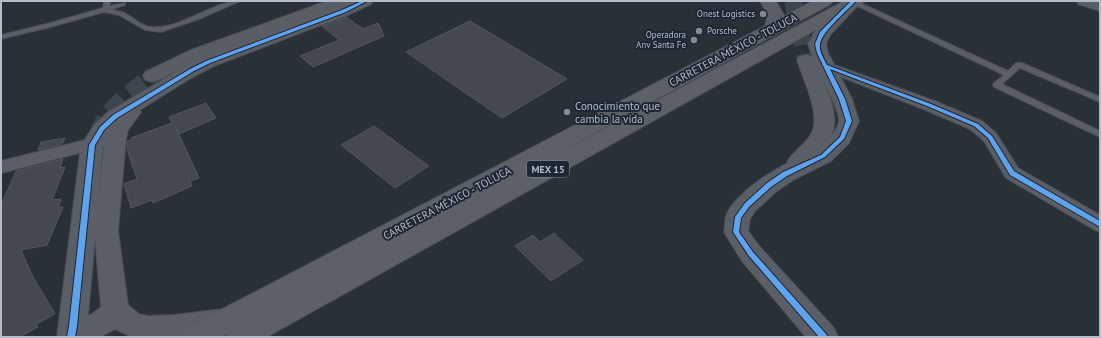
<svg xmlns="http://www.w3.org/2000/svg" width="1101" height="338" font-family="'PT Sans',sans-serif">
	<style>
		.building { fill: #444950; stroke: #52575f }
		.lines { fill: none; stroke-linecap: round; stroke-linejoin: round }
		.tertiary-tunnel { stroke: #3f454e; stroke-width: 18; stroke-dasharray: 18 9; stroke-linecap: butt }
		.secondary-tunnel { stroke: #3f454e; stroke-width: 18; stroke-dasharray: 18 9; stroke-linecap: butt }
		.service-casing { stroke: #484c53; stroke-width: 2 }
		.minor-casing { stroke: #484c53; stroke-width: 2 }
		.tertiary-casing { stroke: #484c53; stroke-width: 2 }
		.secondary-casing { stroke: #484c53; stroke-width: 2 }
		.primary-casing { stroke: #484c55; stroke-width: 2 }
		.service { fill: #5a5e66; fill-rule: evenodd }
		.minor { fill: #5a5e66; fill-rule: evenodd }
		.tertiary { fill: #5a5e66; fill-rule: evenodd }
		.secondary { fill: #595d64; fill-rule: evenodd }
		.primary { fill: #5c6168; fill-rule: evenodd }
		.cycleway-casing { stroke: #1d2633; stroke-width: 2 }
		.cycleway { fill: #60a3ed; fill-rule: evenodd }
		.poi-dot { fill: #848b96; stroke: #1d2633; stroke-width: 1.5 }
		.labels { text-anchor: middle; stroke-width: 4; stroke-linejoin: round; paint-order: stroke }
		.far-poi-label { font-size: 9px; fill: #b4bcc9; stroke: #1d2633; text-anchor: end }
		.shield { fill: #1d2633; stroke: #878f9c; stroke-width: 1 }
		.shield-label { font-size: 10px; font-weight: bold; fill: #b4bcc9 }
		.street-label { font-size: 11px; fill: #b4bcc9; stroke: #1d2633 }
		.poi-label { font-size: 11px; fill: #b4bcc9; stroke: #1d2633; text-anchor: start }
	</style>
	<rect width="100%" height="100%" fill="#2a3038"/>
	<!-- building -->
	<path class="building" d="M346,17L363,29L378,23L384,36L313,67L300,56L339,40L322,26Z
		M470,21L567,79L502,118L406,52Z
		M206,103L216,118L179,134L176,128L199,178L190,181L192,186L153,203L152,200L131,208L124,184L137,179L127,149V141L132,140L131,138L172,123L169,117Z
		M374,126L429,166L395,188L341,145Z
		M65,138L62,144L38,150L41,142Z
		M63,159L60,168L65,167L52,200L61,199L58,208L63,207L47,245L21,250L32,275L55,314L35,325L38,327L19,337H1V205L16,171Z
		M554,233L583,260L551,281L515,246L533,235L540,242Z"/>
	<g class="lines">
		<!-- tertiary-tunnel -->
		<path class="tertiary-tunnel" d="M793,1L806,60"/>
		<!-- secondary-tunnel -->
		<path class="secondary-tunnel" d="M98,136C105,108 131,93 152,76"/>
		<defs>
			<path id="service" d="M104,1H110V6L125,3V5L112,9C115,11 120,11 124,13C133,17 141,26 151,27C181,30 212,1 240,1L199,19L161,32L145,30L119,15L104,12L54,26L1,39V35L50,23L103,8Z
				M850,1H856L1008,71L1016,63H1022L1100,97V102L1020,68L1002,84L1100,131V137L994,87L993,85L994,83L1004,75L851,3Z"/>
			<path id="minor" d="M1077,1H1095L1100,3V11L1078,4Z
				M826,62L935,101L982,121L996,133L1018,168L1100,215V232L1093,229L1006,178L984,141L970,129L923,109L821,69L819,66L821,63Z
				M105,135L111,137L114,141L111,145L1,173V161Z"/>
			<path id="tertiary" d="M352,1H373L371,4L350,14L214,66L191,78L140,110L141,112L128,130L126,138L118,231L128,305L139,314L148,316L174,315L223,309L233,312L237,321L233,330L223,333L196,337H132L115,329L100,337H57L81,145L95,124L108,112L186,66L202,58ZM105,139L98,199L103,145ZM95,238L101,307L92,314L88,316Z
				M760,1H776L784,15L778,33L772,34L766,33L764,29L768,15Z
				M845,1L861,2L830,35L826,44L828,53L852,99L859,121L849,143L831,161L793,180L777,191L755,211L750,219L748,231L760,247L834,328L838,337H806L742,261L724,232C725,227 725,221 726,216C734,195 768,173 788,163L787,162C793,151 805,145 811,134C822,116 803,79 797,60L800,56L806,55L812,56L808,44L816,29ZM821,76C826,86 839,110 839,121C839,126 833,134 830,138C841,118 829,95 821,76Z"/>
			<path id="secondary" d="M327,1H349L347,4C284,30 219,48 159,80L152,82L145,80L143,76L145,72L191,50Z"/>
			<path id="primary" d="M813,1H833L831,4L549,158L844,1H864L862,4L267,337H227L228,334L222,337H182L186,328Z"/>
		</defs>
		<!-- service casing -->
		<use href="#service" class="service-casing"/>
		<!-- minor casing -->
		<use href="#minor" class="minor-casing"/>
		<!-- tertiary casing -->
		<use href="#tertiary" class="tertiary-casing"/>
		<!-- secondary casing -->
		<use href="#secondary" class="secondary-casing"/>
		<!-- primary casing -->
		<use href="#primary" class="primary-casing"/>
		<!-- service -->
		<use href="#service" class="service"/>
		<!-- minor -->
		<use href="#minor" class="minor"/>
		<!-- tertiary -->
		<use href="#tertiary" class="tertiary"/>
		<!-- secondary -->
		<use href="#secondary" class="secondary"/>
		<!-- primary -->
		<use href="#primary" class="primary"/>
		<defs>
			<path id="cycleway" d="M362,1H367L346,12L210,63L194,71L117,118L104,130L95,145L77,326L75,337H67L69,326L89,145L100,127L113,115L190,69L206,61L342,10Z
				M851,1L855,2C847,11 820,33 820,45C819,51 824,59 827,65L931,104L978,124L992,136L1014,171L1100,221V227L1010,175L988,138L974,126L927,106L830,69L845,99L852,121L844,139L825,157L787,176L771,187L749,207L741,218L739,232L753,252L827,335L828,337H819L749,256L733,232L735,217L745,203L767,183L783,172L821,155L840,137L846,121L839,99L817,53L815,44L820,32Z"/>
		</defs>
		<!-- cycleway casing -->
		<use href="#cycleway" class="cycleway-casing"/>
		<!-- cycleway -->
		<use href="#cycleway" class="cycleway"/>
	</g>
	<!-- markers -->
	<g class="poi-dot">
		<circle cx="763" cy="14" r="4"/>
		<circle cx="699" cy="31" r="4"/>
		<circle cx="694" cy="40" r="4"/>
		<circle cx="567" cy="112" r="4"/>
	</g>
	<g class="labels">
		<!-- far-poi labels -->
		<g class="far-poi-label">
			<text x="755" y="17">Onest Logistics</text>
			<text x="707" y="34" text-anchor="start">Porsche</text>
			<text x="686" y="38">Operadora<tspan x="686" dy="10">Anv Santa Fe</tspan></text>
		</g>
		<!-- shield labels -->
		<rect class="shield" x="527" y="161" width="42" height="16" rx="3"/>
		<g class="shield-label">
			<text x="548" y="173">MEX 15</text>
		</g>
		<!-- street labels -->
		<g class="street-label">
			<text transform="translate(733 50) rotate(-28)" y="4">CARRETERA MÉXICO - TOLUCA</text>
			<text transform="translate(447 203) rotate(-28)" y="4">CARRETERA MÉXICO - TOLUCA</text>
		</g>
		<!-- poi labels -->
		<g class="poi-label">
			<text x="575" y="110">Conocimiento que<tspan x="575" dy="13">cambia la vida</tspan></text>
		</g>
	</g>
	<!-- border -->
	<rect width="1101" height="338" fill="none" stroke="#b4bcc9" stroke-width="4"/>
</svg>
